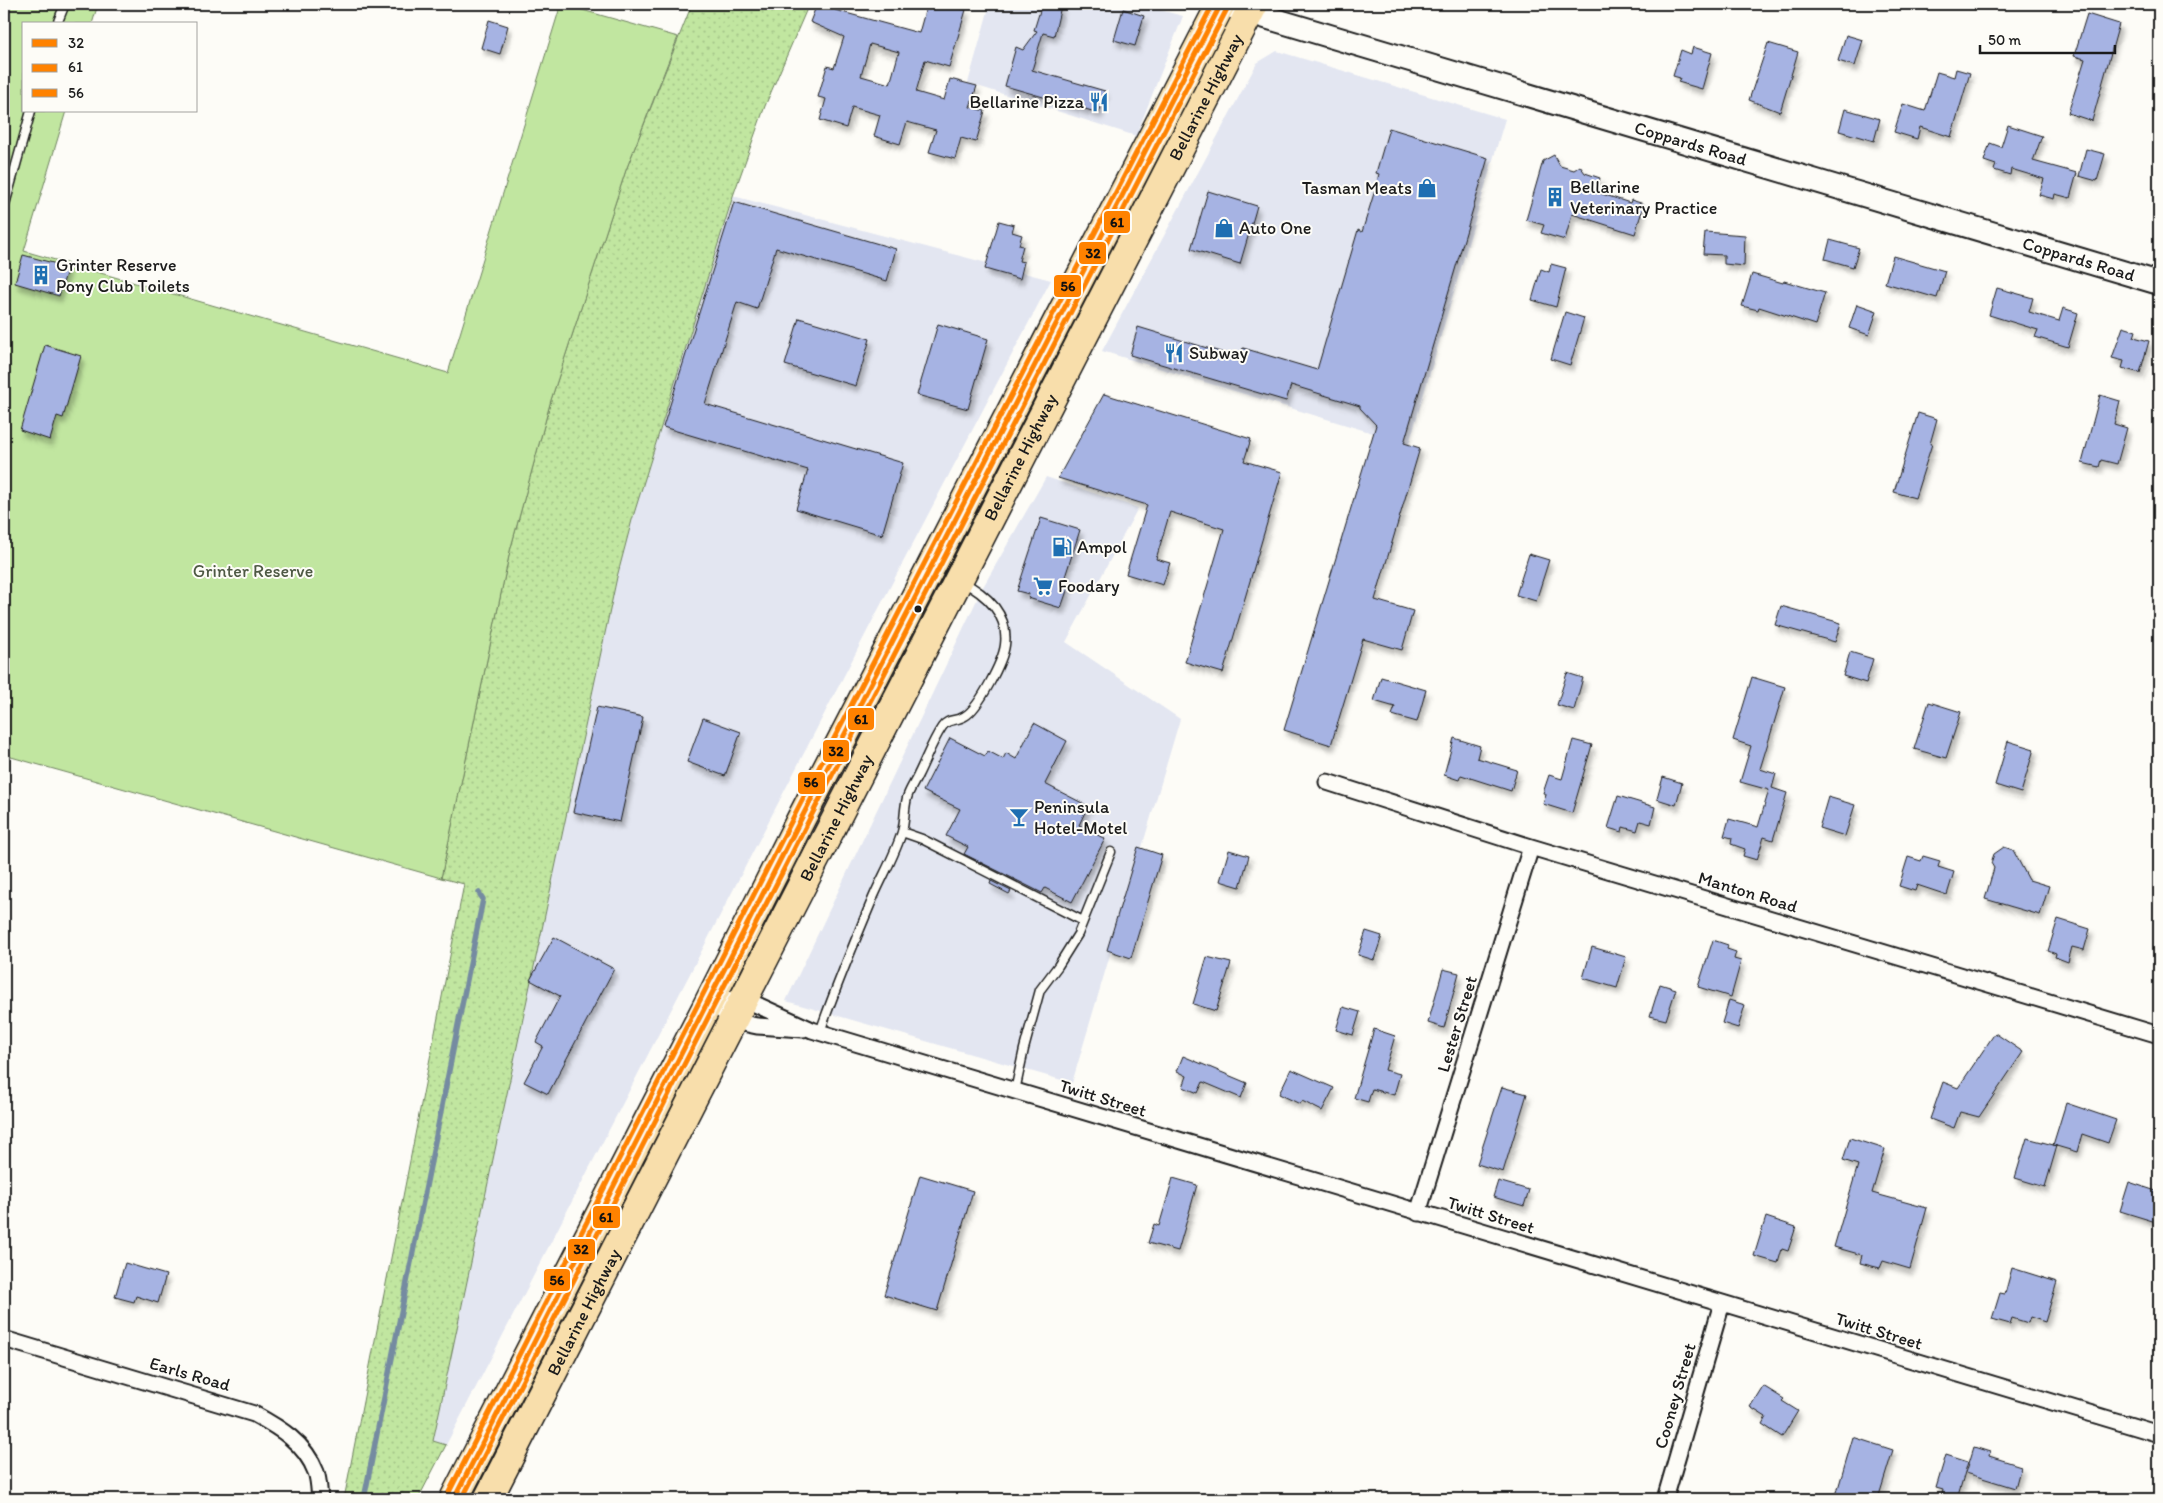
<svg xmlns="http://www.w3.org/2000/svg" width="2163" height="1503" font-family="Itim,sans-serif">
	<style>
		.built { fill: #e3e6f1 }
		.grass { fill: url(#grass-dots); stroke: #6e815e }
		.green { fill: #c1e6a0; stroke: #6e815e }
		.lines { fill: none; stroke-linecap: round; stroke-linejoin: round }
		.stream { stroke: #758ba1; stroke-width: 5.5 }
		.building { fill: #a6b3e3; stroke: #1c1c1c; fill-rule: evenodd; filter: url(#shadow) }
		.lane-casing { stroke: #1c1c1c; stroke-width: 11 }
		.street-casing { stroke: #1c1c1c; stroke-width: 19 }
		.secondary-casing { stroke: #1c1c1c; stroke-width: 26 }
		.highway-casing { stroke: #1c1c1c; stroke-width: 31 }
		.lane { stroke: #fdfcf7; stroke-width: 8 }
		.street { stroke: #fdfcf7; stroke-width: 15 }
		.secondary { stroke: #fdfcf7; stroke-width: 22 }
		.highway { stroke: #f8deab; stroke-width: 28 }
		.bus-1-casing { stroke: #fdfcf7; stroke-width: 9 }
		.bus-2-casing { stroke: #fdfcf7; stroke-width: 9 }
		.bus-3-casing { stroke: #fdfcf7; stroke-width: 9 }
		.bus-1 { stroke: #ff8200; stroke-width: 5 }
		.bus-2 { stroke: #ff8200; stroke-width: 5 }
		.bus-3 { stroke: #ff8200; stroke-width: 5 }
		.bus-dot { fill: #1c1c1c; stroke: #fdfcf7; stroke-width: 2 }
		.labels { text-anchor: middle; stroke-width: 4; stroke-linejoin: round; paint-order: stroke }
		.street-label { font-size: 18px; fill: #1c1c1c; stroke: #fdfcf7 }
		.poi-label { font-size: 18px; fill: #1c1c1c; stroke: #fdfcf7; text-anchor: start }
		.park-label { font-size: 18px; fill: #4e5944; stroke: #fdfcf7 }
		.line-badge { stroke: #fdfcf7; stroke-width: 2 }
		.pale-badge-label { font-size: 14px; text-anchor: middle; font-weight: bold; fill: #111 }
	</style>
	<defs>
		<pattern id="grass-dots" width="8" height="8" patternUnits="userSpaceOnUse" patternTransform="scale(1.25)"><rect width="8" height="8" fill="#c1e6a0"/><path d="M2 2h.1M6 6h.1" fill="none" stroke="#a5c589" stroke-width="1.8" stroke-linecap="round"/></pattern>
		<filter id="shadow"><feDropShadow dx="3" dy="5.5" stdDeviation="2.5" flood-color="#0004"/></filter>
	</defs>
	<rect width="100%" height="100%" fill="#fdfcf7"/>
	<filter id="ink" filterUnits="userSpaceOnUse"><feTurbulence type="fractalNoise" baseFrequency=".02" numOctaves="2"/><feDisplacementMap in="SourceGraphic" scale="10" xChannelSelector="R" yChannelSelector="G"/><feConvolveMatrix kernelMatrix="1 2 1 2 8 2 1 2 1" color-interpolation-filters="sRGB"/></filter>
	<g filter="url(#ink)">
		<!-- built -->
		<path class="built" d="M990,4H1137L1183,16L1136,136L968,83Z
			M1277,51L1505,119L1409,444L1102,351L1257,63Z
			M733,196L1051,280L877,612L446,1445L433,1441L617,577L632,520Z
			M1046,477L1138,508L1066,642L1180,719L1072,1083L786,1001L983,587Z"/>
		<!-- grass -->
		<path class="grass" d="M692,4H809L765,106L733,196L632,520L617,577L433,1441L446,1445L418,1499H344L464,884L441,878L510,551L551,400L626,170Z"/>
		<!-- green -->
		<path class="green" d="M4,4H98L92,24H24V111H66L24,251L448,373L561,4L678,37L626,170L551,400L510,551L441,878L4,755Z"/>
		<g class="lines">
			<!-- stream -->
			<path class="stream" d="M364,1499L483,899L479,893"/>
		</g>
		<!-- building -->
		<path class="building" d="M817,4H828L836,7L835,10L919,33L927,4H946L966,10L949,67L925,60L916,92L944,100L950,79L977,86L970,107L985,111L976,142L961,138L955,159L929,152L936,130L907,122L900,144L874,136L880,115L852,107L846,128L820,120L826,99L818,97L827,66L834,68L844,37L810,22ZM870,44L899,52L890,84L861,76Z
			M1042,4L1061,6L1054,36L1043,33L1032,70L1105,91L1099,113L1005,86L1016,47L1023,50L1037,31L1034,30Z
			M1123,9L1144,16L1135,46L1114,40Z
			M2087,14L2119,24L2092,121L2068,113L2085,59L2074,56Z
			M489,20L508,26L500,54L481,48Z
			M1846,35L1863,40L1855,66L1838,61Z
			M1768,43L1798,52L1780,112L1749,100Z
			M1693,47L1712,53L1702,89L1678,82L1680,78L1673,76L1681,50L1691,54Z
			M1956,69L1970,73L1951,137L1920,127L1917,139L1894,132L1903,104L1925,111L1937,72L1954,77Z
			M1845,109L1880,119L1874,141L1839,131Z
			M2008,125L2042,136L2033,161L2077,173L2070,198L2055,194L2054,199L2039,195L2044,179L2011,169L2010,175L1994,170L1996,165L1984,161L1990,143L2001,147Z
			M1389,128L1488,158L1404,443L1420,448L1375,600L1413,611L1402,650L1363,639L1331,745L1284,730L1376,425L1360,408V406L1291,385L1286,401L1130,355L1138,327L1240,358L1243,348L1317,370L1358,230L1362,232L1375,190L1379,174L1376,173Z
			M2086,149L2105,154L2097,181L2079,176Z
			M1554,155L1560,166L1574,170L1580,166L1585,173L1600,178L1596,192L1630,203L1631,200L1644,204L1635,234L1572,214L1565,240L1541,233L1544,225L1526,220L1543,161Z
			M1208,191L1257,206L1240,264L1191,249Z
			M734,202L896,249L887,281L776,248L757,309L737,302L705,404L903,463L882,535L796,509L808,470L663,427Z
			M999,221L1014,225L1012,232L1022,235L1019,245L1023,246L1019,261L1024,262L1020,279L985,269Z
			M1705,232L1745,235L1744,266L1724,264V255L1703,254Z
			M1830,240L1859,248L1853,267L1825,259Z
			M23,255L68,267L59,296L15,283Z
			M1893,256L1945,271L1937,298L1885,283Z
			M1551,264L1566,268L1556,307L1532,300L1541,269L1549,272Z
			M1752,274L1783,283L1784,281L1825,293L1815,325L1759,307L1758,310L1742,306Z
			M1997,288L2033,298L2029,312L2059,321L2063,308L2078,313L2068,347L2035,337L2038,330L1989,315Z
			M1857,304L1877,311L1869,335L1849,328Z
			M1565,312L1584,318L1570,365L1551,359Z
			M799,318L870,339L856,386L785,365Z
			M938,324L988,339L968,409L917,395Z
			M2123,327L2136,331L2134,337L2149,341L2140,373L2122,368L2124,361L2112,358Z
			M45,345L81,356L63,418L57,416L50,440L20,430Z
			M1104,394L1251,439L1244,461L1282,472L1223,673L1185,662L1224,529L1170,512L1156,559L1170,563L1163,585L1126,574L1147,505L1058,478Z
			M2100,395L2120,401L2114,424L2127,428L2117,464L2101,460L2099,467L2082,463Z
			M1918,413L1937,419L1930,444H1932L1915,498L1894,492Z
			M1041,518L1080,530L1064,580L1070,582L1061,608L1028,598L1029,594L1017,591Z
			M1529,554L1549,560L1536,601L1516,595Z
			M1781,606L1841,623L1835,642L1775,625Z
			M1850,652L1873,659L1866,683L1843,676Z
			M1567,673L1583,678L1574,710L1557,705Z
			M1381,677L1426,690L1417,722L1392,715L1395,707L1374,701Z
			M1752,677L1785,687L1760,769L1776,774L1772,788L1787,793L1773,840L1764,837L1757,860L1743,856L1745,849L1731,844L1732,838L1724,836L1729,819L1758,827L1769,790L1740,782L1751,746L1733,740Z
			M1929,702L1961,712L1946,758L1914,749Z
			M597,707L643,717L620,822L573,812Z
			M703,718L741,732L725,776L687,762Z
			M1034,723L1067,741L1045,784L1088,806L1079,825L1105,839L1072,902L1045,888L1042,893L964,854L968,847L946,836L960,809L923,791L950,738L985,756L988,751L1003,759L1006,753L1016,759Z
			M1454,738L1480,746L1477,758L1517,770L1511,791L1461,775L1459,780L1444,775Z
			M1573,740L1592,745L1572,813L1543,804L1546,794L1543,793L1549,775L1562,779Z
			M2008,741L2034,749L2021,793L1995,785Z
			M1663,777L1682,783L1676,805L1657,799Z
			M1618,796L1655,807L1651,824L1640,821L1637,831L1623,827L1622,832L1608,828Z
			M1828,797L1855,805L1845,836L1819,828Z
			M1138,847L1162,855L1131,958L1107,950Z
			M2004,847L2013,850L2029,880L2049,886L2040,915L1985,899L1994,868L1991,863L1994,854Z
			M1229,850L1249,856L1240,887L1220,881Z
			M1923,856L1940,861L1938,867L1954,872L1947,895L1917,885L1915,891L1899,886L1908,857L1921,861Z
			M991,881L1011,891L1009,894L990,884Z
			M2058,919L2090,929L2084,950L2072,947L2068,962L2055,957L2056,954L2048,951Z
			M1366,931L1382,936L1374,960L1358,955Z
			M554,937L614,969L548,1094L524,1082L543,1046L536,1042L560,996L530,980Z
			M1713,940L1728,945L1727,949L1736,952L1734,959L1741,961L1731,997L1698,987Z
			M1592,947L1626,957L1617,988L1583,978Z
			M1207,957L1231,963L1216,1011L1193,1004Z
			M1443,969L1459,973L1444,1028L1428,1023Z
			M1660,984L1676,989L1666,1020L1650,1016Z
			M1729,1000L1745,1005L1738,1028L1722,1023Z
			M1343,1007L1360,1012L1353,1035L1336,1030Z
			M1374,1029L1395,1036L1385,1070L1400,1074L1394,1095L1372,1089L1368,1102L1354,1098Z
			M1995,1033L2023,1052L1979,1117L1960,1112L1954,1128L1930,1119L1943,1082L1958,1088Z
			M1183,1056L1247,1083L1241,1098L1203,1082L1198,1093L1183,1087L1187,1076L1177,1071Z
			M1291,1069L1334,1088L1322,1111L1302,1101L1300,1104L1279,1094Z
			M1502,1087L1527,1094L1503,1172L1477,1164Z
			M2066,1103L2116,1120L2108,1143L2082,1134L2077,1152L2053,1145Z
			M1850,1138L1885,1149L1872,1193L1927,1208L1910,1269L1883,1261L1880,1268L1860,1263L1862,1255L1834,1247L1858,1165L1843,1160Z
			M2027,1138L2057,1146L2045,1187L2015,1178Z
			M920,1175L973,1191L937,1311L884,1295Z
			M1173,1178L1197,1185L1178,1251L1148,1243L1154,1224L1159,1226Z
			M1498,1181L1529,1190L1524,1206L1493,1197Z
			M2129,1182L2159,1192V1223L2120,1211Z
			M1766,1217L1796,1227L1788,1251L1782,1249L1778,1263L1754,1256Z
			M125,1263L166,1275L158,1303L136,1296L134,1302L115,1297Z
			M2012,1268L2057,1282L2045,1322L2030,1317L2028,1323L2012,1318L2010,1324L1992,1319L2000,1293L2005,1294Z
			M1763,1386L1784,1399L1782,1401L1798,1411L1782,1437L1762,1424L1766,1417L1750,1407Z
			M1853,1437L1893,1450L1878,1499H1835Z
			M1974,1447L1990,1452L1989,1456L2021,1466L2015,1488L1966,1473Z
			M1946,1455L1968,1462L1957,1499H1941L1943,1490L1936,1488Z"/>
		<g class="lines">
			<defs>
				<path id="lane" d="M57,24L65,4
					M4,208L31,111
					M902,832L922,839L1083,921
					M820,1032C836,986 854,943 873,898C882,877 895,855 902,832C905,821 904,809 907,798C909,790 915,782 918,775C926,759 932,742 942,727C948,718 956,722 965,716C979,708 1003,661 1005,645C1009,614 986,594 961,581
					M1015,1091L1024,1049L1040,990L1058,966L1078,934L1111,852"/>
				<path id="street" d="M1327,782L1531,847L2159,1035
					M710,1000L744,999L812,1030L2159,1434
					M710,1000L733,1021L757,1026L803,1029
					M1418,1213L1531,847
					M4,1339L254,1414C280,1428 305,1443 316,1472C319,1480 319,1491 320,1499
					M1665,1499L1722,1303"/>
				<g id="secondary">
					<path id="s1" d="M1222,4L2159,283"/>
				</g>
				<g id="highway">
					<path d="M454,1499L710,1000L801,819L1221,4"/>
					<path id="s2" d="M488,1499C744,1001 996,501 1254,4"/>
				</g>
			</defs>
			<!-- lane casing -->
			<use href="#lane" class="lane-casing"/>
			<!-- street casing -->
			<use href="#street" class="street-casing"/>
			<!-- secondary casing -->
			<use href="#secondary" class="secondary-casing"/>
			<!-- highway casing -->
			<use href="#highway" class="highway-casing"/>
			<!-- lane -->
			<use href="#lane" class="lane"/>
			<!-- street -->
			<use href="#street" class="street"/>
			<!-- secondary -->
			<use href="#secondary" class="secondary"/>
			<!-- highway -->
			<use href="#highway" class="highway"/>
			<defs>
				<path id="bus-1" d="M454,1499L801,819L1221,4"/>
				<path id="bus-2" d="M462,1499L808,822L1228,7"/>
				<path id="bus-3" d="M447,1496L794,816L1213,4"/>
			</defs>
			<!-- bus-1 casing -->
			<use href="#bus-1" class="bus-1-casing"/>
			<!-- bus-2 casing -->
			<use href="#bus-2" class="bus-2-casing"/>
			<!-- bus-3 casing -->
			<use href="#bus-3" class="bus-3-casing"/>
			<!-- bus-1 -->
			<use href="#bus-1" class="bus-1"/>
			<!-- bus-2 -->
			<use href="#bus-2" class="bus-2"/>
			<!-- bus-3 -->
			<use href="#bus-3" class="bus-3"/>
		</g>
	</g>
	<!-- icons -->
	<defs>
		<symbol id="restaurant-bare" viewBox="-9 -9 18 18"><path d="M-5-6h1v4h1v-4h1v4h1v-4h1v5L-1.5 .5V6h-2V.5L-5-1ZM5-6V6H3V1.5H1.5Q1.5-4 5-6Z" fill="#1f6fb2" stroke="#fdfcf7" stroke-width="2.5" paint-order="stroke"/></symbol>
		<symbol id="shop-bare" viewBox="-9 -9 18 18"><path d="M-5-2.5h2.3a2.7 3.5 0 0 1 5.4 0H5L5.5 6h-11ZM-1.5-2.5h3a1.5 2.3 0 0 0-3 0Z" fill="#1f6fb2" stroke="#fdfcf7" stroke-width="2.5" paint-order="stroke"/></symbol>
		<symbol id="building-bare" viewBox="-9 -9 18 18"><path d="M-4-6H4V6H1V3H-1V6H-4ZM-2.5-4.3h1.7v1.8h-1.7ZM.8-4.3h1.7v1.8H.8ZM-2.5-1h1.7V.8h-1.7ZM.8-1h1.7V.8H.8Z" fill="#1f6fb2" stroke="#fdfcf7" stroke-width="2.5" paint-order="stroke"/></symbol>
		<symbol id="fuel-bare" viewBox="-9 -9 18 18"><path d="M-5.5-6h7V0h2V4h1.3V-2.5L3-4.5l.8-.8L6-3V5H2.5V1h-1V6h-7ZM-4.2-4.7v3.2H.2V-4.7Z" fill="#1f6fb2" stroke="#fdfcf7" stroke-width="2.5" paint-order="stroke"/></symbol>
		<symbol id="supermarket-bare" viewBox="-9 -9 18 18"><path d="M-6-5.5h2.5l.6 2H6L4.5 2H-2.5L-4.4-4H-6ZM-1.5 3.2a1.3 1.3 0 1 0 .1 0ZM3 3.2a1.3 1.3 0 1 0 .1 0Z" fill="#1f6fb2" stroke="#fdfcf7" stroke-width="2.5" paint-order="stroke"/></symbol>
		<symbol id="bar-bare" viewBox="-9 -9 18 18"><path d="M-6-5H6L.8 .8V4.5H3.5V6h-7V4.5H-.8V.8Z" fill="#1f6fb2" stroke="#fdfcf7" stroke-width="2.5" paint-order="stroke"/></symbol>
	</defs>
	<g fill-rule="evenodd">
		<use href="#restaurant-bare" x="1085" y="88" width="28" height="28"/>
		<use href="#shop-bare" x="1413" y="174" width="28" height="28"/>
		<use href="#building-bare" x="1541" y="183" width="28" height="28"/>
		<use href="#shop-bare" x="1210" y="214" width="28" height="28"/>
		<use href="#building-bare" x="27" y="261" width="28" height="28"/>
		<use href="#restaurant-bare" x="1160" y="339" width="28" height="28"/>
		<use href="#fuel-bare" x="1048" y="533" width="28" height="28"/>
		<use href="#supermarket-bare" x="1029" y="572" width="28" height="28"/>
		<use href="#bar-bare" x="1005" y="803" width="28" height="28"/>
	</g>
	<!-- markers -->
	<circle class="bus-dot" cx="918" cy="609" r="4.5"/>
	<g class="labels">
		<!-- street labels -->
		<g class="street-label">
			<text dy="6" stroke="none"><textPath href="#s2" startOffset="1575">Bellarine Highway</textPath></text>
			<text dy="6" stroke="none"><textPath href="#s1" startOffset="489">Coppards Road</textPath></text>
			<text dy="6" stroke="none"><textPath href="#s1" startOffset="894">Coppards Road</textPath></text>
			<text dy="6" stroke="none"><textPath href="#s2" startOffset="1170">Bellarine Highway</textPath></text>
			<text dy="6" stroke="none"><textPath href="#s2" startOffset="765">Bellarine Highway</textPath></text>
			<text transform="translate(1748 892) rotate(17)" y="6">Manton Road</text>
			<text transform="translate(1457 1024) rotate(-73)" y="6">Lester Street</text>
			<text transform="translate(1103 1098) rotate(17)" y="6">Twitt Street</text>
			<text transform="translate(1491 1215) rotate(17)" y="6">Twitt Street</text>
			<text dy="6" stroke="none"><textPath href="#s2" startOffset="210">Bellarine Highway</textPath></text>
			<text transform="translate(1879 1331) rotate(17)" y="6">Twitt Street</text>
			<text transform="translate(190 1374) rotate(16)" y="6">Earls Road</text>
			<text transform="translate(1675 1396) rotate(-74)" y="6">Cooney Street</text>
		</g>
		<!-- poi labels -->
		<g class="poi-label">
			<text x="1084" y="108" text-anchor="end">Bellarine Pizza</text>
			<text x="1570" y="193">Bellarine<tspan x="1570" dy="21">Veterinary Practice</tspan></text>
			<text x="1412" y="194" text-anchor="end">Tasman Meats</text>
			<text x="1239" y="234">Auto One</text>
			<text x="56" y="271">Grinter Reserve<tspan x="56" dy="21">Pony Club Toilets</tspan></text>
			<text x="1189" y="359">Subway</text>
			<text x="1077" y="553">Ampol</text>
			<text x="1058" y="592">Foodary</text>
			<text x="1034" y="813">Peninsula<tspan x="1034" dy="21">Hotel-Motel</tspan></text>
		</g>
		<!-- park labels -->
		<g class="park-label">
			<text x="253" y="577">Grinter Reserve</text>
		</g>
	</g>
	<g class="line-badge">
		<rect x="1103" y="210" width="28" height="24" rx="5" fill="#ff8200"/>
		<rect x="1078" y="241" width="29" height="24" rx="5" fill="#ff8200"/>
		<rect x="1053" y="274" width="29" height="24" rx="5" fill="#ff8200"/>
		<rect x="847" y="707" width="28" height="24" rx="5" fill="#ff8200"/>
		<rect x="822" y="739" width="28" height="24" rx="5" fill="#ff8200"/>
		<rect x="797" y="771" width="29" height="24" rx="5" fill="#ff8200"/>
		<rect x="592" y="1205" width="29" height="24" rx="5" fill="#ff8200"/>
		<rect x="567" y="1238" width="29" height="24" rx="5" fill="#ff8200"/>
		<rect x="543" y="1268" width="28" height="24" rx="5" fill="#ff8200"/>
	</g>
	<g class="pale-badge-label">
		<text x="1117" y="227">61</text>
		<text x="1093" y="258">32</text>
		<text x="1068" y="291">56</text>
		<text x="861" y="724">61</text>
		<text x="836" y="756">32</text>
		<text x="811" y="787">56</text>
		<text x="606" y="1222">61</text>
		<text x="581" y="1254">32</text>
		<text x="557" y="1285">56</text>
	</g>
	<!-- margin -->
	<rect width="2163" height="1503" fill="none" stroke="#fdfcf7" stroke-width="20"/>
	<rect x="10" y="10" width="2143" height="1483" fill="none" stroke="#1c1c1c" stroke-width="2" filter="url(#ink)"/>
	<!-- legend -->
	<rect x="22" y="22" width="175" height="90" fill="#fdfcf7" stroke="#a3a29f"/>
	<rect x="32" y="39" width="25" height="8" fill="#ff8200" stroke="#a3a29f"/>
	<text x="68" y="48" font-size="15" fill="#1c1c1c">32</text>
	<rect x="32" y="64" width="25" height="8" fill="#ff8200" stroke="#a3a29f"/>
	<text x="68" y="72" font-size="15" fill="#1c1c1c">61</text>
	<rect x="32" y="89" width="25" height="8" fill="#ff8200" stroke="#a3a29f"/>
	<text x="68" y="98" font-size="15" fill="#1c1c1c">56</text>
	<!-- scale -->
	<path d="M1980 45v8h135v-8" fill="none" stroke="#1c1c1c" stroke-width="2.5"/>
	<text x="1988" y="45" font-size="15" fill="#1c1c1c" stroke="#fdfcf7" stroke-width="4" paint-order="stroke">50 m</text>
</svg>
